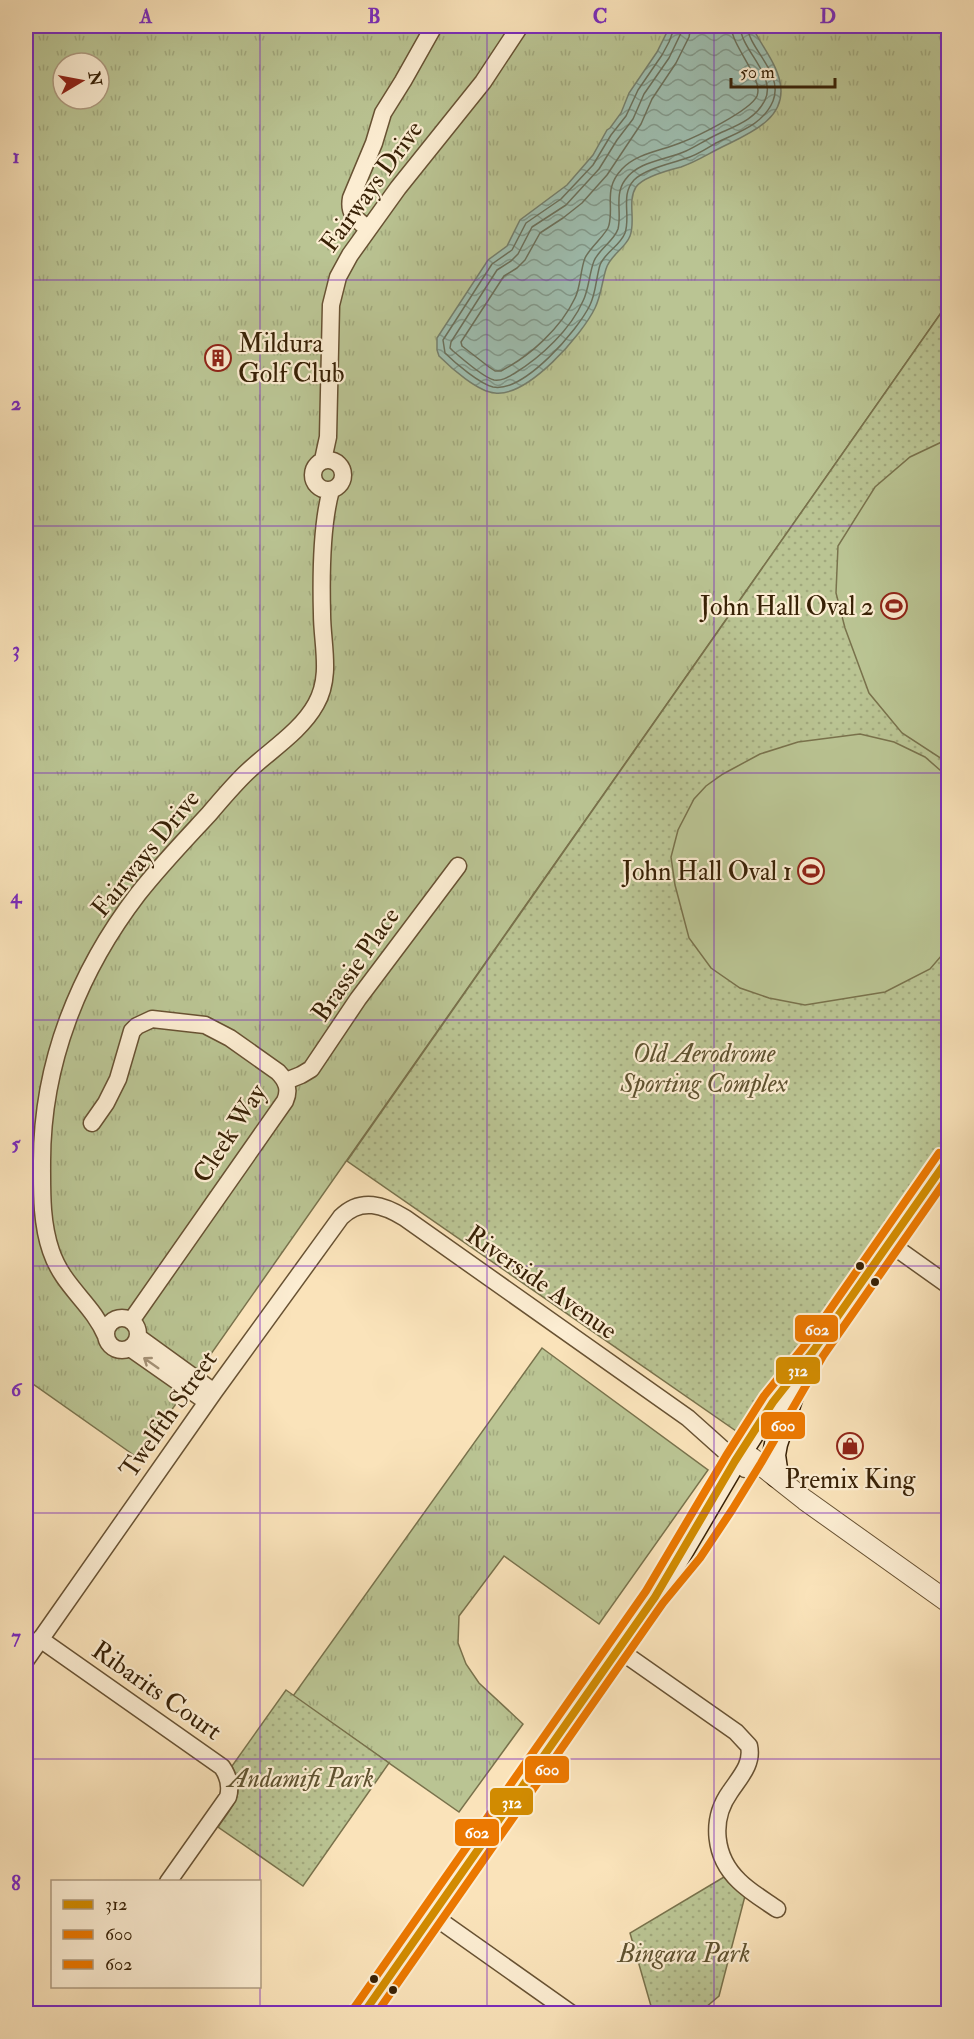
<svg xmlns="http://www.w3.org/2000/svg" width="974" height="2039" font-family="'IM FELL Double Pica',serif">
	<style>
		.grass { fill: url(#grass-tufts); stroke: #79724c; stroke-width: 1.5; fill-rule: evenodd }
		.park { fill: url(#park-dots); stroke: #79724c; stroke-width: 1.5 }
		.pitch { fill: #bac493; stroke: #79724c; stroke-width: 1.5 }
		.water { fill: url(#water-waves); stroke: #757f6c; stroke-width: 1.5 }
		.lines { fill: none; stroke-linecap: round; stroke-linejoin: round }
		.shore { stroke: #6b705b; stroke-width: 1.5 }
		.minor-casing { stroke: #685233; stroke-width: 19 }
		.tertiary-casing { stroke: #685233; stroke-width: 22 }
		.secondary-casing { stroke: #382106; stroke-width: 25 }
		.minor { stroke: #fcedd2; stroke-width: 16 }
		.tertiary { stroke: #fcedd2; stroke-width: 20 }
		.secondary { stroke: #fcedd2; stroke-width: 22 }
		.bus-1-casing { stroke: #fcedd2; stroke-width: 12 }
		.bus-2-casing { stroke: #fcedd2; stroke-width: 12 }
		.bus-3-casing { stroke: #fcedd2; stroke-width: 12 }
		.bus-1 { stroke: #d18b01; stroke-width: 8 }
		.bus-2 { stroke: #eb7801; stroke-width: 8 }
		.bus-3 { stroke: #eb7801; stroke-width: 8 }
		.oneway { stroke: #a49176 }
		.grid { fill: none; stroke: #7b2cbf; stroke-width: 1.5; stroke-opacity: 0.55 }
		.bus-dot { fill: #382106; stroke: #fcedd2; stroke-width: 2 }
		.labels { text-anchor: middle; stroke-width: 4.5; stroke-linejoin: round; paint-order: stroke }
		.street-label { font-size: 26px; fill: #382106; stroke: #fcedd2 }
		.poi-label { font-size: 26px; fill: #382106; stroke: #fcedd2; text-anchor: end }
		.park-label { font-size: 26px; font-style: italic; fill: #5f5230; stroke: #fcedd2 }
		.line-badge { stroke: #fcedd2; stroke-width: 2 }
		.badge-label { font-size: 16px; text-anchor: middle; font-weight: bold; fill: #fff }
		.neatline { fill: none; stroke: #7b2cbf; stroke-width: 2 }
		.grid-label { font-size: 20px; text-anchor: middle; font-weight: bold; fill: #7b2cbf }
	</style>
	<defs>
		<pattern id="grass-tufts" width="24" height="20" patternUnits="userSpaceOnUse" patternTransform="scale(1.5)"><rect width="24" height="20" fill="#bac493"/><path d="M3 7l-1-3M5 7V3M7 7l1-3M15 17l-1-3M17 17v-4M19 17l1-3" fill="none" stroke="#a1a87d"/></pattern>
		<pattern id="park-dots" width="8" height="8" patternUnits="userSpaceOnUse" patternTransform="scale(1.5)"><rect width="8" height="8" fill="#bac493"/><path d="M2 2h.1M6 6h.1" fill="none" stroke="#a1a87d" stroke-width="1.8" stroke-linecap="round"/></pattern>
		<pattern id="water-waves" width="16" height="10" patternUnits="userSpaceOnUse" patternTransform="scale(1.5)"><rect width="16" height="10" fill="#9ebeb0"/><path d="M0 5q4-4 8 0t8 0" fill="none" stroke="#829a8d"/></pattern>
	</defs>
	<rect width="100%" height="100%" fill="#fae3ba"/>
	<filter id="stains"><feTurbulence type="fractalNoise" baseFrequency=".00333" numOctaves="4"/><feColorMatrix values="0 0 0 0 .2 0 0 0 0 .09 0 0 0 0 .02 0 0 0 .5 -.17"/></filter>
	<radialGradient id="worn" r=".72"><stop offset=".6" stop-color="#630" stop-opacity="0"/><stop offset="1" stop-color="#630" stop-opacity=".3"/></radialGradient>
	<!-- grass -->
	<path class="grass" d="M26,26H948V303L138,1458L26,1379ZM63,63H99V99H63Z
		M542,1348L708,1470L599,1624L504,1556L459,1616L458,1643L466,1664L479,1683L523,1724L459,1812L293,1696Z"/>
	<!-- park -->
	<path class="park" d="M948,303V1137L739,1433L347,1161Z
		M286,1690L389,1763L303,1886L218,1827C234,1804 246,1794 232,1766Z
		M724,1877L745,1896L719,1996L699,2013H653L630,1933Z"/>
	<!-- pitch -->
	<path class="pitch" d="M948,439V763L902,733L869,693L845,628L836,593L838,546L875,487L910,457Z
		M860,734L894,742L925,757L948,777V948L930,969L885,992L805,1005L769,998L740,988L711,968L689,938L675,885L671,857L678,830L694,799L706,786L723,774L760,754L798,742Z"/>
	<!-- water -->
	<path class="water" d="M670,26H752C760,44 776,62 780,82C788,119 748,134 722,147C708,154 696,162 681,167C669,170 643,177 636,187C627,201 636,221 630,236C625,249 610,255 606,269C602,282 601,296 595,308C582,335 528,397 495,393C478,392 451,368 439,356L437,350V338L488,260L507,246L520,220L567,185L593,155L607,130L610,128L621,113L629,93L657,52Z"/>
	<g class="lines">
		<!-- shore -->
		<path class="shore" d="M675,26L669,42L662,55L638,90L626,116L611,135L593,165L561,199L526,223L512,250L492,264L443,340L445,353C455,363 480,384 493,387C524,393 578,330 590,305C596,293 596,278 600,265C605,252 620,246 625,233C631,216 620,195 634,180C645,169 669,164 684,159C696,156 706,149 716,143C738,132 763,125 773,101C784,73 750,51 747,26
			M682,26L681,33L669,58L644,94L633,119L617,140L599,169L566,205L532,227L518,254L511,261L497,270L451,342L450,348L453,351C463,359 482,377 494,380C503,381 508,377 515,373C541,357 571,329 583,301C589,289 589,274 594,261C599,249 614,241 618,229C622,213 614,195 625,180C638,161 666,160 686,151C695,147 704,141 714,136C732,127 755,121 765,100C777,76 741,50 740,26
			M691,26L689,37L676,63L652,99L641,124L607,175L582,203L563,218L540,233L525,260L517,268L504,276L461,342L462,346L489,367L495,371H501C530,356 561,328 575,298C581,286 580,271 585,258C590,247 608,233 609,225C614,205 603,189 622,169C637,153 661,151 680,143C696,137 750,111 757,96C764,79 732,47 731,26"/>
		<defs>
			<path id="minor" d="M368,229C356,219 348,214 351,198L374,143L383,113L403,81L434,26
				M313 475a15 15 0 1 1 30 0a15 15 0 1 1-30 0Z
				M323,460L328,437L331,305L338,277L350,255L398,188L483,82L520,26
				M286,1081L301,1075L311,1069L358,999L458,866
				M92,1123L106,1103L118,1079L132,1031L137,1026L152,1019L205,1025L230,1038L278,1072C287,1081 290,1090 285,1101L131,1321
				M889,1243L948,1285
				M106 1334a16 16 0 1 1 32 0a16 16 0 1 1-32 0Z
				M106,1336C92,1303 63,1287 51,1251C41,1222 42,1191 42,1161C42,1063 79,971 138,894C160,866 185,840 209,814C220,801 232,787 244,775C267,752 300,733 316,704C332,676 322,644 322,614C321,576 321,526 331,490
				M138,1337L214,1392
				M130,1348L207,1402
				M40,1639L222,1767C229,1777 231,1786 228,1797L168,1882
				M619,1650L736,1732L749,1746C753,1764 740,1777 730,1792C710,1820 714,1857 739,1881C750,1892 764,1900 777,1909
				M26,1660L214,1392L341,1217C361,1197 384,1205 405,1218L688,1418L745,1469
				M432,1915L572,2014"/>
			<path id="tertiary" d="M752,1458L805,1500L948,1602"/>
			<path id="secondary" d="M777,1476L774,1455L776,1444L797,1381
				M363,2014L619,1650L655,1597L735,1461L773,1402L814,1350L948,1159"/>
		</defs>
		<!-- minor casing -->
		<use href="#minor" class="minor-casing"/>
		<!-- tertiary casing -->
		<use href="#tertiary" class="tertiary-casing"/>
		<!-- secondary casing -->
		<use href="#secondary" class="secondary-casing"/>
		<!-- minor -->
		<use href="#minor" class="minor"/>
		<!-- tertiary -->
		<use href="#tertiary" class="tertiary"/>
		<!-- secondary -->
		<use href="#secondary" class="secondary"/>
		<defs>
			<path id="bus-1" d="M363,2014L655,1597L735,1461L773,1402L814,1350L948,1159"/>
			<path id="bus-2" d="M376,2014L663,1603L700,1558L732,1510L761,1463L823,1356L948,1177"/>
			<path id="bus-3" d="M354,2008L646,1591L726,1456L764,1396L806,1344L939,1153"/>
		</defs>
		<!-- bus-1 casing -->
		<use href="#bus-1" class="bus-1-casing"/>
		<!-- bus-2 casing -->
		<use href="#bus-2" class="bus-2-casing"/>
		<!-- bus-3 casing -->
		<use href="#bus-3" class="bus-3-casing"/>
		<!-- bus-1 -->
		<use href="#bus-1" class="bus-1"/>
		<!-- bus-2 -->
		<use href="#bus-2" class="bus-2"/>
		<!-- bus-3 -->
		<use href="#bus-3" class="bus-3"/>
	</g>
	<!-- one-way arrows -->
	<defs><path id="oneway-shaft" d="M-6 0H5M1.5-3L5.5 0L1.5 3" fill="none" stroke-width="1.6" stroke-linecap="round" stroke-linejoin="round" transform="scale(1.5)"/></defs>
	<use class="oneway" href="#oneway-shaft" transform="translate(151 1363) rotate(-145)"/>
	<!-- grid -->
	<path class="grid" d="M260,26V2014M487,26V2014M714,26V2014M26,280H948M26,526H948M26,773H948M26,1020H948M26,1266H948M26,1513H948M26,1759H948"/>
	<!-- icons -->
	<defs>
		<symbol id="building-ring" viewBox="-11 -11 22 22"><circle r="9.5" fill="#fcedd2" stroke="#8f2418" stroke-width="1.5"/><path d="M-4-6H4V6H1V3H-1V6H-4ZM-2.5-4.3h1.7v1.8h-1.7ZM.8-4.3h1.7v1.8H.8ZM-2.5-1h1.7V.8h-1.7ZM.8-1h1.7V.8H.8Z" fill="#8f2418"/></symbol>
		<symbol id="stadium-ring" viewBox="-11 -11 22 22"><circle r="9.5" fill="#fcedd2" stroke="#8f2418" stroke-width="1.5"/><path d="M0-5a6.5 5 0 1 0 0 10a6.5 5 0 1 0 0-10ZM-3.5-1.8h7v3.6h-7Z" fill="#8f2418"/></symbol>
		<symbol id="shop-ring" viewBox="-11 -11 22 22"><circle r="9.5" fill="#fcedd2" stroke="#8f2418" stroke-width="1.5"/><path d="M-5-2.5h2.3a2.7 3.5 0 0 1 5.4 0H5L5.5 6h-11ZM-1.5-2.5h3a1.5 2.3 0 0 0-3 0Z" fill="#8f2418"/></symbol>
	</defs>
	<g fill-rule="evenodd">
		<use href="#building-ring" x="203" y="343" width="30" height="30"/>
		<use href="#stadium-ring" x="879" y="591" width="30" height="30"/>
		<use href="#stadium-ring" x="796" y="856" width="30" height="30"/>
		<use href="#shop-ring" x="835" y="1431" width="30" height="30"/>
	</g>
	<!-- markers -->
	<g class="bus-dot">
		<circle cx="860" cy="1266" r="5"/>
		<circle cx="875" cy="1282" r="5"/>
		<circle cx="374" cy="1979" r="5"/>
		<circle cx="393" cy="1990" r="5"/>
	</g>
	<g class="labels">
		<!-- street labels -->
		<g class="street-label">
			<text transform="translate(371 186) rotate(-54)" y="9">Fairways Drive</text>
			<text transform="translate(145 853) rotate(-51)" y="9">Fairways Drive</text>
			<text transform="translate(355 964) rotate(-55)" y="9">Brassie Place</text>
			<text transform="translate(229 1133) rotate(-57)" y="9">Cleek Way</text>
			<text transform="translate(542 1282) rotate(35)" y="9">Riverside Avenue</text>
			<text transform="translate(168 1414) rotate(-55)" y="9">Twelfth Street</text>
			<text transform="translate(157 1690) rotate(35)" y="9">Ribarits Court</text>
		</g>
		<!-- poi labels -->
		<g class="poi-label">
			<text x="238" y="352" text-anchor="start">Mildura<tspan x="238" dy="30">Golf Club</tspan></text>
			<text x="874" y="615">John Hall Oval 2</text>
			<text x="792" y="880">John Hall Oval 1</text>
			<text x="850" y="1488" text-anchor="middle">Premix King</text>
		</g>
		<!-- park labels -->
		<g class="park-label">
			<text x="704" y="1062">Old Aerodrome<tspan x="704" dy="30">Sporting Complex</tspan></text>
			<text x="301" y="1787">Andamifi Park</text>
			<text x="684" y="1962">Bingara Park</text>
		</g>
	</g>
	<g class="line-badge">
		<rect x="794" y="1314" width="45" height="29" rx="6" fill="#eb7801"/>
		<rect x="775" y="1356" width="46" height="29" rx="6" fill="#d18b01"/>
		<rect x="760" y="1411" width="46" height="29" rx="6" fill="#eb7801"/>
		<rect x="524" y="1755" width="46" height="29" rx="6" fill="#eb7801"/>
		<rect x="489" y="1787" width="45" height="29" rx="6" fill="#d18b01"/>
		<rect x="454" y="1818" width="46" height="29" rx="6" fill="#eb7801"/>
	</g>
	<g class="badge-label">
		<text x="817" y="1335">602</text>
		<text x="798" y="1376">312</text>
		<text x="783" y="1431">600</text>
		<text x="547" y="1775">600</text>
		<text x="512" y="1808">312</text>
		<text x="477" y="1838">602</text>
	</g>
	<!-- margin -->
	<rect width="974" height="2039" fill="none" stroke="#fae3ba" stroke-width="66"/>
	<!-- legend -->
	<rect x="51" y="1880" width="210" height="108" fill="#fcedd2" stroke="#ae9b80" stroke-width="1.5"/>
	<rect x="63" y="1900" width="30" height="9" fill="#d18b01" stroke="#ae9b80" stroke-width="1.5"/>
	<text x="105" y="1910" font-size="18" fill="#382106">312</text>
	<rect x="63" y="1930" width="30" height="9" fill="#eb7801" stroke="#ae9b80" stroke-width="1.5"/>
	<text x="105" y="1940" font-size="18" fill="#382106">600</text>
	<rect x="63" y="1960" width="30" height="9" fill="#eb7801" stroke="#ae9b80" stroke-width="1.5"/>
	<text x="105" y="1970" font-size="18" fill="#382106">602</text>
	<!-- north arrow -->
	<g transform="translate(81 81) rotate(80)"><circle r="28" fill="#fcedd2" stroke="#ae9b80" stroke-width="1.5"/>
	<path d="M0-4.5L10 22L0 15L-10 22Z" fill="#8f2418"/>
	<text y="-9" font-size="16" font-weight="bold" text-anchor="middle" fill="#382106">N</text>
	</g>
	<!-- scale -->
	<path d="M731 78v9h104v-9" fill="none" stroke="#382106" stroke-width="3"/>
	<text x="740" y="78" font-size="18" fill="#382106" stroke="#fcedd2" stroke-width="4.5" paint-order="stroke">50 m</text>
	<rect x="33" y="33" width="908" height="1973" class="neatline"/>
	<g class="grid-label">
		<text x="146" y="23">A</text>
		<text x="374" y="23">B</text>
		<text x="600" y="23">C</text>
		<text x="828" y="23">D</text>
		<text x="16" y="163">1</text>
		<text x="16" y="410">2</text>
		<text x="16" y="656">3</text>
		<text x="16" y="903">4</text>
		<text x="16" y="1150">5</text>
		<text x="16" y="1396">6</text>
		<text x="16" y="1643">7</text>
		<text x="16" y="1890">8</text>
	</g>
	<rect width="100%" height="100%" filter="url(#stains)"/>
	<rect width="100%" height="100%" fill="url(#worn)"/>
</svg>
